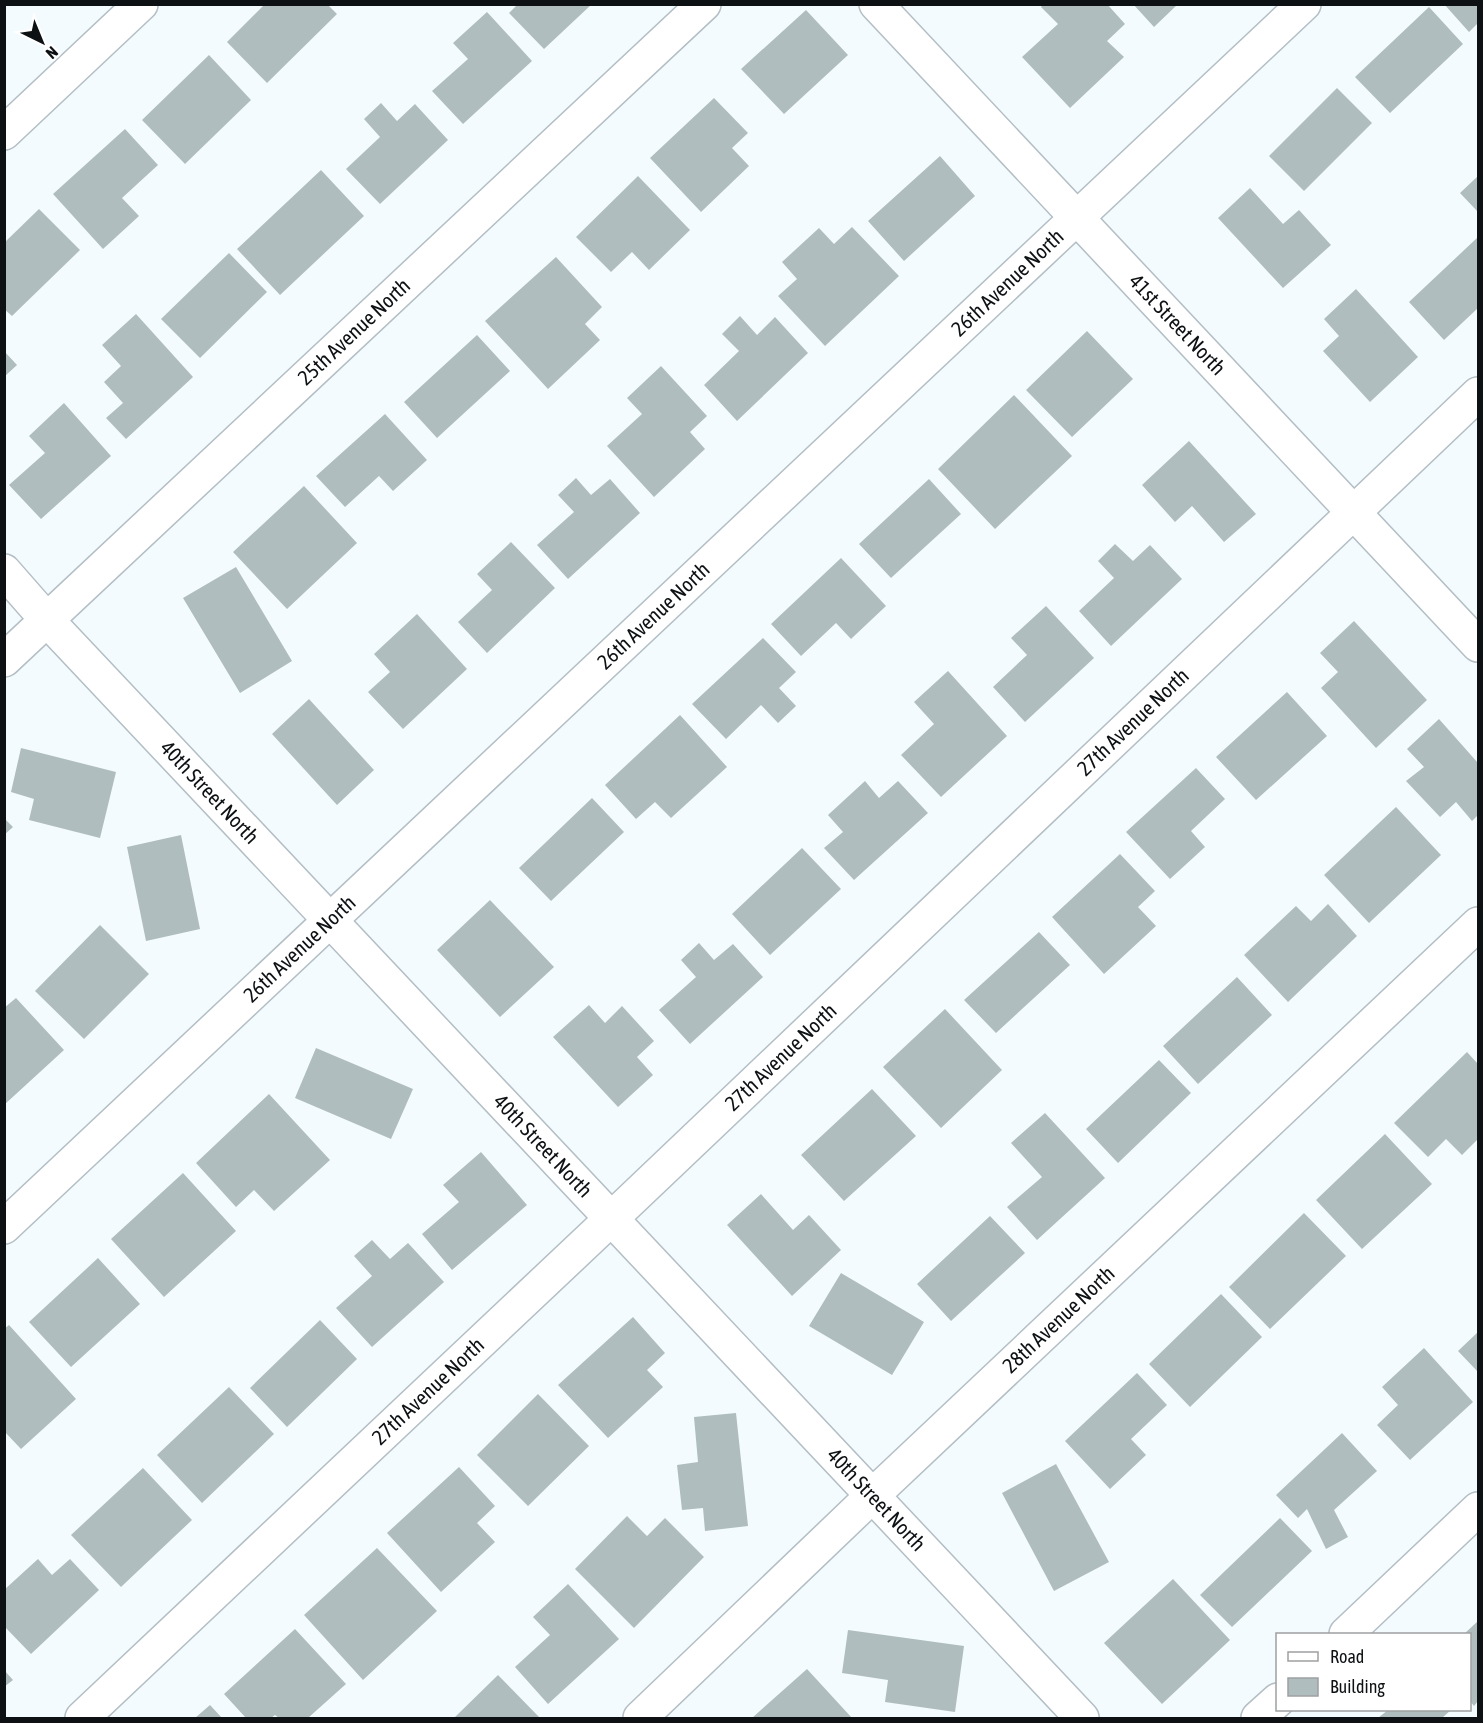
<svg xmlns="http://www.w3.org/2000/svg" width="1483" height="1723" font-family="'Asap Condensed',sans-serif">
	<style>
		.building { fill: #afbdbe }
		.lines { fill: none; stroke-linecap: round; stroke-linejoin: round }
		.minor-casing { stroke: #b3bec5; stroke-width: 36 }
		.minor { stroke: #fff; stroke-width: 33 }
		.labels { text-anchor: middle; stroke-width: 4.5; stroke-linejoin: round; paint-order: stroke }
		.street-label { font-size: 21px; fill: #0d1113; stroke: #fff }
	</style>
	<rect width="100%" height="100%" fill="#f3fbff"/>
	<!-- building -->
	<path class="building" d="M265,4H327L337,14L267,83L227,42Z
		M518,4H592L544,49L509,13Z
		M1043,4H1107L1125,24L1107,41L1124,57L1070,108L1022,57L1058,24L1041,7Z
		M1133,4H1178L1154,27Z
		M1444,4H1478V23L1469,32Z
		M1429,7L1463,44L1390,113L1355,77Z
		M806,10L848,55L784,114L741,69Z
		M487,12L532,61L463,124L432,91L468,59L453,43Z
		M209,55L251,100L185,164L142,120Z
		M1337,88L1372,123L1304,191L1269,156Z
		M714,98L748,133L732,148L749,166L701,212L650,158Z
		M381,103L397,121L415,104L448,140L380,204L346,169L380,137L364,119Z
		M125,129L158,165L122,198L139,216L103,249L53,194Z
		M940,156L975,196L904,261L868,221Z
		M321,170L364,216L280,295L237,249Z
		M638,176L690,230L649,270L632,252L611,272L576,237Z
		M1478,176V212L1460,193Z
		M1250,188L1283,224L1299,210L1331,245L1283,288L1218,218Z
		M39,209L80,250L12,316L4,309V243Z
		M852,227L899,276L825,346L778,296L797,279L782,262L819,228L834,244Z
		M1478,237V308L1444,340L1409,302Z
		M229,253L267,292L200,358L161,319Z
		M556,257L602,307L585,324L600,340L548,389L485,321Z
		M1356,289L1418,357L1370,402L1323,351L1339,336L1324,319Z
		M136,314L193,377L126,439L106,418L123,403L104,382L121,366L102,345Z
		M740,316L757,335L775,317L808,353L737,421L704,385L739,351L722,334Z
		M1087,331L1133,379L1072,437L1026,390Z
		M477,335L510,371L437,438L404,402Z
		M4,351L17,365L4,377Z
		M661,366L707,416L690,432L705,449L654,497L607,446L642,414L627,398Z
		M1014,395L1072,456L995,529L938,469Z
		M64,403L111,456L41,519L9,485L45,453L29,436Z
		M385,414L427,460L393,491L379,476L345,507L316,476Z
		M1189,441L1256,514L1224,542L1192,506L1175,522L1142,485Z
		M576,478L591,495L610,479L640,513L568,579L537,545L574,512L558,495Z
		M929,479L961,514L891,578L859,544Z
		M304,486L357,543L287,609L233,552Z
		M511,542L555,588L487,653L458,622L492,590L477,574Z
		M1115,544L1133,561L1150,545L1182,579L1111,646L1079,611L1114,578L1098,561Z
		M841,558L886,606L851,639L836,623L801,656L771,624Z
		M236,567L292,661L240,693L183,598Z
		M1046,606L1094,658L1025,722L993,687L1027,655L1011,638Z
		M417,614L467,669L403,729L368,692L390,672L374,654Z
		M1354,621L1427,700L1376,748L1321,688L1338,672L1320,653Z
		M763,638L796,672L779,688L796,706L778,723L761,705L726,739L692,704Z
		M948,671L1007,736L941,797L901,755L934,724L914,702Z
		M1287,692L1327,736L1256,800L1216,757Z
		M309,699L374,770L337,805L272,734Z
		M680,715L727,767L671,818L655,802L636,819L605,785Z
		M1439,719L1478,763V815L1472,821L1456,802L1440,817L1406,781L1424,767L1407,749Z
		M21,748L116,772L100,838L29,820L34,799L11,792Z
		M1196,768L1225,799L1191,831L1205,847L1170,879L1126,832Z
		M865,781L879,798L898,781L928,813L854,880L824,848L843,832L828,815Z
		M592,798L624,832L551,901L519,868Z
		M1396,807L1441,855L1369,923L1324,875Z
		M4,818L13,827L4,835Z
		M181,835L200,929L146,941L127,847Z
		M802,848L841,889L770,955L732,914Z
		M1120,854L1155,891L1138,907L1156,926L1104,974L1052,917Z
		M490,900L554,967L500,1017L437,950Z
		M1328,904L1357,936L1288,1002L1244,955L1296,906L1311,921Z
		M100,925L149,974L84,1039L35,991Z
		M1039,932L1070,965L996,1033L964,1000Z
		M699,943L714,960L733,944L763,977L690,1044L659,1010L696,977L681,960Z
		M1237,977L1272,1015L1198,1084L1163,1046Z
		M16,998L64,1050L4,1105V1008Z
		M589,1005L605,1023L622,1006L654,1041L637,1057L653,1075L618,1107L553,1037Z
		M945,1009L1002,1070L941,1128L883,1067Z
		M316,1048L413,1089L391,1139L295,1098Z
		M1467,1052L1478,1064V1139L1462,1155L1446,1139L1428,1157L1394,1123Z
		M1159,1060L1191,1093L1118,1163L1086,1129Z
		M872,1089L916,1136L844,1201L801,1155Z
		M269,1094L330,1160L274,1211L254,1190L236,1207L196,1163Z
		M1045,1113L1105,1178L1037,1240L1007,1207L1042,1177L1011,1143Z
		M1385,1134L1432,1184L1362,1249L1316,1200Z
		M481,1152L527,1205L452,1270L422,1234L459,1202L443,1185Z
		M183,1173L236,1231L164,1297L111,1239Z
		M761,1194L793,1230L809,1215L841,1250L792,1296L727,1225Z
		M1304,1213L1346,1256L1270,1329L1229,1287Z
		M990,1216L1025,1253L951,1321L917,1284Z
		M372,1240L390,1259L408,1243L444,1282L372,1347L336,1308L372,1276L354,1256Z
		M98,1258L140,1304L71,1367L29,1322Z
		M841,1273L924,1322L892,1375L809,1326Z
		M1221,1294L1262,1337L1190,1407L1149,1364Z
		M633,1317L665,1353L647,1370L663,1387L608,1438L558,1385Z
		M320,1320L357,1359L287,1427L250,1388Z
		M9,1325L76,1399L21,1449L4,1431V1329Z
		M1478,1332V1372L1458,1351Z
		M1424,1348L1473,1402L1410,1460L1377,1425L1398,1405L1382,1387Z
		M1137,1373L1167,1405L1131,1439L1146,1455L1110,1489L1065,1441Z
		M229,1387L274,1434L202,1503L157,1455Z
		M538,1394L589,1446L528,1506L477,1455Z
		M736,1413L748,1526L705,1531L703,1508L682,1510L677,1465L698,1462L694,1417Z
		M1342,1433L1377,1471L1334,1510L1348,1537L1326,1549L1307,1509L1298,1518L1276,1495Z
		M1056,1464L1109,1562L1054,1591L1002,1493Z
		M459,1467L495,1506L477,1523L495,1542L441,1592L387,1533Z
		M143,1468L192,1520L121,1587L71,1535Z
		M627,1516L647,1536L665,1518L704,1557L634,1628L575,1569Z
		M1280,1518L1312,1551L1232,1627L1200,1595Z
		M377,1548L437,1611L363,1680L304,1615Z
		M38,1559L52,1575L70,1559L99,1590L31,1654L4,1626V1590Z
		M1173,1579L1230,1640L1162,1704L1104,1643Z
		M568,1584L619,1639L548,1704L515,1667L550,1635L533,1617Z
		M1478,1621V1701L1474,1706L1470,1701V1634H1464Z
		M295,1629L346,1684L308,1718H279L275,1715L271,1718H246L224,1694Z
		M848,1630L964,1646L955,1712L885,1702L888,1680L842,1673Z
		M807,1669L852,1718H752Z
		M4,1670L13,1680L4,1687Z
		M498,1675L540,1718H454Z
		M210,1705L222,1718H195Z
		M1388,1710H1451L1442,1718H1378Z"/>
	<g class="lines">
		<defs>
			<g id="minor">
				<path id="s1" d="M876,4L1478,645"/>
				<path d="M4,133L141,4"/>
				<path id="s2" d="M4,571L47,620L1082,1718"/>
				<path id="s3" d="M4,660L704,4"/>
				<path id="s4" d="M4,1227L1304,4"/>
				<path d="M1346,1634L1478,1509"/>
				<path id="s5" d="M82,1718L612,1218L1478,394"/>
				<path id="s6" d="M640,1718L873,1495L1478,924"/>
				<path d="M1258,1718L1278,1700"/>
			</g>
		</defs>
		<!-- minor casing -->
		<use href="#minor" class="minor-casing"/>
		<!-- minor -->
		<use href="#minor" class="minor"/>
	</g>
	<g class="labels">
		<!-- street labels -->
		<g class="street-label">
			<text dy="7" stroke="none"><textPath href="#s4" startOffset="1378">26th Avenue North</textPath></text>
			<text dy="7" stroke="none"><textPath href="#s1" startOffset="440">41st Street North</textPath></text>
			<text dy="7" stroke="none"><textPath href="#s3" startOffset="480">25th Avenue North</textPath></text>
			<text dy="7" stroke="none"><textPath href="#s4" startOffset="892">26th Avenue North</textPath></text>
			<text dy="7" stroke="none"><textPath href="#s5" startOffset="1448">27th Avenue North</textPath></text>
			<text dy="7" stroke="none"><textPath href="#s2" startOffset="302">40th Street North</textPath></text>
			<text dy="7" stroke="none"><textPath href="#s4" startOffset="406">26th Avenue North</textPath></text>
			<text dy="7" stroke="none"><textPath href="#s5" startOffset="962">27th Avenue North</textPath></text>
			<text dy="7" stroke="none"><textPath href="#s2" startOffset="788">40th Street North</textPath></text>
			<text dy="7" stroke="none"><textPath href="#s6" startOffset="578">28th Avenue North</textPath></text>
			<text dy="7" stroke="none"><textPath href="#s5" startOffset="476">27th Avenue North</textPath></text>
			<text dy="7" stroke="none"><textPath href="#s2" startOffset="1274">40th Street North</textPath></text>
		</g>
	</g>
	<!-- border -->
	<rect width="1483" height="1723" fill="none" stroke="#0d1113" stroke-width="12"/>
	<!-- legend -->
	<rect x="1276" y="1633" width="195" height="78" fill="#ffffff" stroke="#9ea0a1" stroke-width="1.5"/>
	<rect x="1288" y="1652" width="30" height="9" fill="#ffffff" stroke="#9ea0a1" stroke-width="1.5"/>
	<text x="1330" y="1663" font-size="18" fill="#0d1113">Road</text>
	<rect x="1288" y="1678" width="30" height="18" fill="#afbdbe" stroke="#9ea0a1" stroke-width="1.5"/>
	<text x="1330" y="1693" font-size="18" fill="#0d1113">Building</text>
	<!-- north arrow -->
	<g transform="translate(42 42) rotate(137)" stroke="#ffffff" stroke-width="4.5" paint-order="stroke">
	<path d="M0-4.5L10 22L0 15L-10 22Z" fill="#0d1113"/>
	<text y="-9" font-size="16" font-weight="bold" text-anchor="middle" fill="#0d1113">N</text>
	</g>
</svg>
